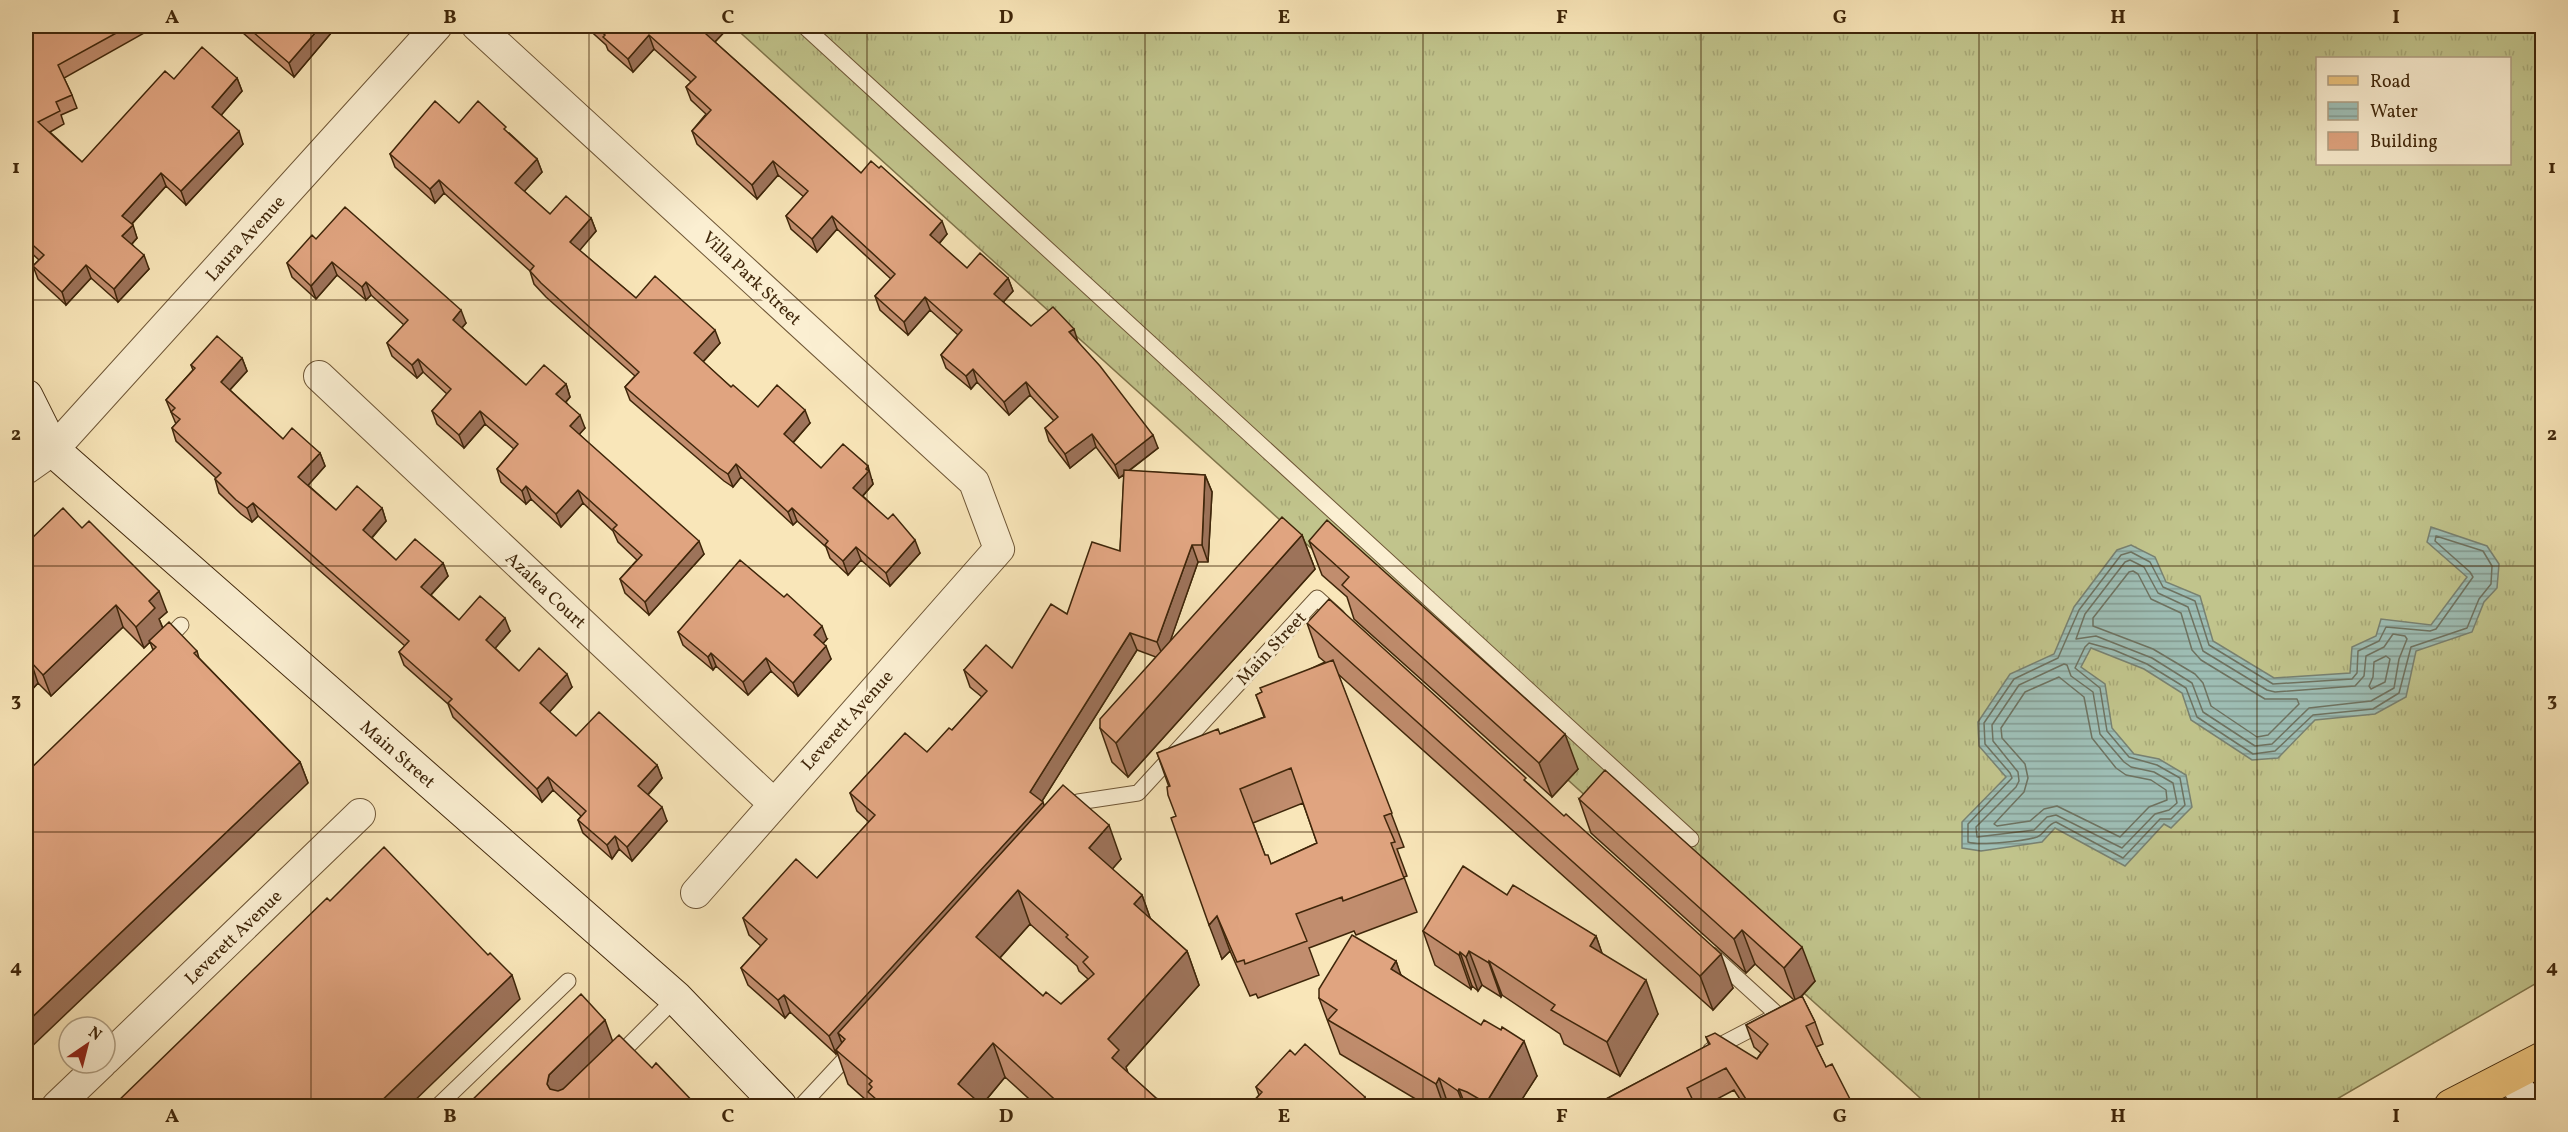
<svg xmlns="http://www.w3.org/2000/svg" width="2568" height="1132" font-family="Vollkorn,serif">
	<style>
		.grass { fill: url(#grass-tufts); stroke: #80754b; stroke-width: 1.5; fill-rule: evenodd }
		.water { fill: url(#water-rules); stroke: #788171; stroke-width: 1.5 }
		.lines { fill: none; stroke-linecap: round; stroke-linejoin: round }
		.shore { stroke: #6e7260; stroke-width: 1.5 }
		.lane-casing { stroke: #6e5636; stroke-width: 17 }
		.street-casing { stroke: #6e5636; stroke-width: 32 }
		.secondary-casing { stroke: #3f260a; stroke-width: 35 }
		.primary-casing { stroke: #3f260a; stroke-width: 35 }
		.lane { stroke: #fbefd2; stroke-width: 15 }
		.street { stroke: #fbefd2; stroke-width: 30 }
		.secondary { stroke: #fbefd2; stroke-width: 33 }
		.primary { stroke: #ecc37c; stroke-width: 33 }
		.wall { fill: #c18d6e; stroke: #3f260a; stroke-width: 1.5; fill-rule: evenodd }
		.shaded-wall { fill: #9d735a; stroke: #3f260a; stroke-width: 1.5 }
		.building { fill: #e0a480; stroke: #3f260a; stroke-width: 1.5; fill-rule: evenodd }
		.grid { fill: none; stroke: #3f260a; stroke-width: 1.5; stroke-opacity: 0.55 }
		.labels { text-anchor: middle; stroke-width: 6; stroke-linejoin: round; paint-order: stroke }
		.street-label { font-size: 18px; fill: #3f260a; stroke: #fbefd2 }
		.neatline { fill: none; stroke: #3f260a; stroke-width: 2 }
		.grid-label { font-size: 20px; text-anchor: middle; font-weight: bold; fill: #3f260a }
	</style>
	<defs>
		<pattern id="grass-tufts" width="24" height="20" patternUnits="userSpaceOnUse" patternTransform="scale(1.5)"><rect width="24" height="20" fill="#c1c48c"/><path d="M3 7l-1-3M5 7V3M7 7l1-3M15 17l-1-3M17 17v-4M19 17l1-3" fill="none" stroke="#a7a877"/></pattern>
		<pattern id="water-rules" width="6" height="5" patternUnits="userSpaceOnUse" patternTransform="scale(1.5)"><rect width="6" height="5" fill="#9ebeb5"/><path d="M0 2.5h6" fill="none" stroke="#829a91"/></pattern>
	</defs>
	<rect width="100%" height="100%" fill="#f9e6b9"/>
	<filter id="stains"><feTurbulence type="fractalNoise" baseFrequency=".00333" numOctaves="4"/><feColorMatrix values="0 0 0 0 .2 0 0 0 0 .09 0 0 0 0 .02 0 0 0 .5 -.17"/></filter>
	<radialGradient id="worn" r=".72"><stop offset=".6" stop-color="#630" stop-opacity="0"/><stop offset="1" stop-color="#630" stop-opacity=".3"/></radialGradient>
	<!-- grass -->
	<path class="grass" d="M733,26H2542V980L2325,1106H1929ZM2318,58H2510V164H2318Z"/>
	<!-- water -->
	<path class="water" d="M2431,527L2487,546L2499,564L2497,588L2484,602L2472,632L2416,651L2406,697L2375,714L2315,720L2278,758L2252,760L2191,720L2182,693L2144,669L2091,648L2081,667L2105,684L2112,728L2134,754L2159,759L2186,775L2192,807L2171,828L2164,824L2125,866L2055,828L2042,842L1981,851L1962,848V822L2006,777L1979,746L1978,722L2010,674L2054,654L2074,607L2117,550L2131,545L2155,557L2166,582L2200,596L2213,641L2274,678L2350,673L2352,647L2376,636L2381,619L2431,625L2467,577L2427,542Z"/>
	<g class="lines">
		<!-- shore -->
		<path class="shore" d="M2436,536L2483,551L2492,566L2491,584L2479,599L2467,628L2411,647L2399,693L2373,709L2313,715L2275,751L2253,754L2197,717L2186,688L2147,664L2114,650L2089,643L2085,647L2075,668L2100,688L2107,731L2129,757L2157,765L2180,778L2185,805L2171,819H2160L2123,858L2056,822C2047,824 2045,834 2037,837C2025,841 1979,846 1968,842V824L2012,778L2010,773L1985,744L1984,723L2014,679L2058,658L2079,610L2121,555L2131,552L2150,562L2163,587L2195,601L2209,645L2273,684L2352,679L2357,673L2358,651L2379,641L2386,627L2430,631L2436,629L2473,577L2470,572L2435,541Z
			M2130,560L2144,567L2158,593L2188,607L2203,651L2267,690L2275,692L2355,686L2364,676L2366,656L2384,647L2393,634L2405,636L2407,639L2399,659L2394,688L2371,701L2309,708L2272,744L2255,746L2203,712L2192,683L2152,658L2096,636L2076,639L2085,614L2125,562Z
			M2133,571L2138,574L2151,599L2181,613L2192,650L2201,660L2265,699H2297L2299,704L2268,735L2257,737L2211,706L2203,683L2195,674L2153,649L2093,626V618L2129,572Z
			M2386,656L2390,659L2385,682L2371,689L2369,686L2373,677L2374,662Z
			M2064,664L2067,665L2071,676L2093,692L2100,734L2124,762L2131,767L2154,772L2173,783L2177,803L2169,810L2155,814L2122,848L2056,815L2047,817L2034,830L1977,837L1976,827L2016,787L2019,781L2018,772L1993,741L1992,725L2019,685Z
			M2059,677L2084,697L2092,738L2116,768L2126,775L2151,780L2166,790L2167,800L2149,807L2120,837L2057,806L2044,809L2030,821L1997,826L1994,824L2024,792L2028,778L2025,764L2002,738L2001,728L2025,692Z"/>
		<defs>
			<path id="lane" d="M804,26L1691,839
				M164,643L181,625
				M1067,813L1078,802L1138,793L1317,598L1338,617
				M1711,1050L1778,1015L1712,955
				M615,1059L676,998
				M438,1106L568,981
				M801,1106L854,1049"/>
			<path id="street" d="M477,26L974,482L999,549L696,893
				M319,376L773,803
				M26,469L53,450L437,26
				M105,1060L360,814
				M2510,1076L2531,1106
				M57,1106L102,1063"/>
			<path id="secondary" d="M26,396L53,450L676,998L780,1106"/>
			<path id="primary" d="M2451,1106L2542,1059"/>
		</defs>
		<!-- lane casing -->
		<use href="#lane" class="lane-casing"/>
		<!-- street casing -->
		<use href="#street" class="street-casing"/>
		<!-- secondary casing -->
		<use href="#secondary" class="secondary-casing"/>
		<!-- primary casing -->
		<use href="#primary" class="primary-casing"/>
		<!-- lane -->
		<use href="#lane" class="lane"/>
		<!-- street -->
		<use href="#street" class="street"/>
		<!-- secondary -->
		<use href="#secondary" class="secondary"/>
		<!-- primary -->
		<use href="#primary" class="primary"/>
	</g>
	<!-- wall -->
	<path class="wall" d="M26,26H144L146,32L64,78L72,95L77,108L61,115L64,124L50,132L82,162L174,79L237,78L242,91L221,115L243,144L186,205L166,186L132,224L137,238L132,244L149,269L118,302L91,278L66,305L38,279L33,266L39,260L26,248Z
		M235,26H337L294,77Z
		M585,26H730L715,42L861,173L947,234L939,244L967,268L1008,278L1013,291L1003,302L1031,326L1078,342L1158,448L1129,471L1205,475L1212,492L1208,562H1198L1170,641L1302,535L1315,569L1128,777L1112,762L1100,728L1156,657L1137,650L1042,801L1044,806L1121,859L1112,869L1142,895L1150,918L1187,951L1199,985L1126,1067L1127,1072L1157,1099L1160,1107H1038L1005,1077L982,1105L984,1107H874L848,1084L837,1052L836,1054L790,1012L785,1018L748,985L741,968L761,946L749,935L743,918L817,878L869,822L857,811L850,793L927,752L952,730L982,697L970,687L964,670L1012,668L1067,614L1120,551L1124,475L1119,478L1096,447L1070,468L1049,441L1045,428L1054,421L1030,395L1009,415L977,382L971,389L946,368L941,355L958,335L930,310L908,335L880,310L875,296L891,279L837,229L817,252L791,229L786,216L804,197L778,175L757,199L697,144L692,131L706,114L691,100L686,87L691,82L654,49L633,72L608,50L606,45ZM1030,924L1077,966L1079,971L1088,979L1061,1004L1043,996L1000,958Z
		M459,123L509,133L537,159L542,172L524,191L550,214L591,218L596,231L579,250L636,298L720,343L703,362L731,387L758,407L810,423L793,443L821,468L873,480H872L873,484L863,496L920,553L890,586L861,560L848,575L830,558L826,547L797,521L793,525L741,477L733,487L724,481L630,400L625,387L635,376L546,297L534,284L530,271L444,193L435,203L395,167L390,154Z
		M316,239L466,323L462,328L526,385L566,384L570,397L566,402L585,428L579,434L704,554L649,615L625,593L620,579L637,560L618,542L613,531L583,503L561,527L531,499L526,504L501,482L497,469L514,449L485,424L464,448L437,424L432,411L447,394L423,372L417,378L392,356L387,343L404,325L371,295L366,300L337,275L316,299L292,277L287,263Z
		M242,358L247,371L230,390L283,439L320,453L325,466L308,485L336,510L382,508L386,521L372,538L396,560L443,563L448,576L431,595L459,620L510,631L495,648L519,671L572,687L549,712L576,736L657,765L662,778L648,795L667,821L632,861L619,849L612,859L583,833L578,820L581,816L553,790L542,802L453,717L448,704L404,665L399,652L405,646L258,516L252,522L241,514L219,493L215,479L216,478L176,441L172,428L176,424L166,400L193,370L191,365Z
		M82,528L167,612L159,619L163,628L197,651L199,658L300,762L308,783L153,650L150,642L144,648L123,627L51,696L38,683L26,696V544Z
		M1309,541L1578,769L1552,797L1354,619L1347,597L1322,575Z
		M1307,623L1529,784L1733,988L1713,1010L1338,674L1404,847L1397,849L1407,876L1404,877L1417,912L1356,935L1354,931L1309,948L1319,975L1258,998L1256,994L1250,996L1230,951L1222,959L1176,816L1169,787L1157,753L1220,734L1264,717L1256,695L1325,662L1319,657ZM1303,803L1317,843L1271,864L1265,855L1253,823Z
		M678,632L827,639L823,643L831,659L798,696L771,671L748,695L716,666L713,670L683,645Z
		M1579,799L1815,981L1802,996L1815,1022L1823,1044L1816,1047L1826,1067L1854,1107H1745L1734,1090L1702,1107H1591L1709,1045L1706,1037L1757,1059L1761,1053L1754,1047L1746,1025L1794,1000L1755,964L1746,973L1591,833Z
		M1507,895L1596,936L1602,954L1658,1014L1620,1076L1564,1044L1560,1034L1502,995L1501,997L1482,985L1478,991L1472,986L1471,989L1435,965L1423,931Z
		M1396,961L1400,974L1537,1076L1517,1107H1429L1340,1054L1319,998Z
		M1295,1055L1368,1107H1255L1253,1102L1259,1095L1256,1087Z"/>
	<!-- shaded-wall -->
	<path class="shaded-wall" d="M321,26H337L294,77L289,63Z
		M713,26H730L710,47L706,34Z
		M649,35L654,49L633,72L628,59Z
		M237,78L242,91L217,120L212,107Z
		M239,131L243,144L186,205L181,191Z
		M537,159L542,172L520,196L515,183Z
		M773,161L778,175L757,199L752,185Z
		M161,173L166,186L127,229L122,216Z
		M439,180L444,193L435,203L430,189Z
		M832,216L837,229L817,252L812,239Z
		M591,218L596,231L575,256L570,242Z
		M942,221L947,234L935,248L930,235Z
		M133,225L137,238L127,249L122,236Z
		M144,255L149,269L118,302L114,289Z
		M332,262L337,275L316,299L311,286Z
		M86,265L91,278L66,305L62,292Z
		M1008,278L1013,291L999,307L994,294Z
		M366,282L371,295L366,300L362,287Z
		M925,297L930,310L908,335L904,322Z
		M461,310L466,323L457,333L453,320Z
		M1074,329L1078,342L1069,332Z
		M715,330L720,343L698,367L694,353Z
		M242,358L247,371L225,395L221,382Z
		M418,359L423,372L417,378L412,365Z
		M973,369L977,382L971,389L966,376Z
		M1026,382L1030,395L1009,415L1004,402Z
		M566,384L570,397L561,407L556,394Z
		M805,410L810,423L788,448L784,434Z
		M480,411L485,424L464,448L459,435Z
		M580,415L585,428L575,439L570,426Z
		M1092,434L1096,447L1070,468L1065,454Z
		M1153,435L1158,448L1119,478L1115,465Z
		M320,453L325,466L303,491L298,477Z
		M736,464L741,477L733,487L728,474Z
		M868,466L873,484L858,501L853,488Z
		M1205,475L1212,492L1208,562L1202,545Z
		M526,486L531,499L526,504L522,491Z
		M578,490L583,503L561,527L556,514Z
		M253,503L258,516L252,522L247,508Z
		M382,508L386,521L367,543L363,530Z
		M792,508L797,521L793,525L788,512Z
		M1302,535L1315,569L1128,777L1116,743Z
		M915,540L920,553L890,586L886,573Z
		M699,541L704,554L649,615L645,602Z
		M1192,545L1198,562L1164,659L1157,642Z
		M856,547L861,560L848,575L843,561Z
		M443,563L448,576L426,600L421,587Z
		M159,591L167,612L159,619L163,629L144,648L136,627L149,601Z
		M116,605L123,627L51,696L43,675Z
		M505,618L510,631L491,653L486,640Z
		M822,626L827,639L819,648L814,635Z
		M1130,633L1137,650L1039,806L1043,802L1049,819L845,1039L838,1033L843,1046L836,1050L837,1052L836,1054L829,1036L1030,792Z
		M826,646L831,659L798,696L793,683Z
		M711,653L716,666L713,670L708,657Z
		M766,658L771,671L748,695L743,682Z
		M31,662L38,683L26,696V667Z
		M567,674L572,687L545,717L540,703Z
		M1565,734L1578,769L1552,797L1539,763Z
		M300,762L308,783L26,1052V1023Z
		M657,765L662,778L643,800L638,786Z
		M548,777L553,790L542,802L537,789Z
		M662,807L667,821L632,861L627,847Z
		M1109,825L1121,859L1101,882L1089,848Z
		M615,836L619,849L612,859L607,845Z
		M1018,890L1030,924L988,971L976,937Z
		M1142,895L1154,929L1134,904Z
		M1217,916L1230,951L1222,959L1209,925Z
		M1742,930L1755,964L1746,973L1734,939Z
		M1596,936L1608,970L1590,946Z
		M1802,947L1815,981L1796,1002L1784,968Z
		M1187,951L1199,985L1126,1067L1132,1084L1112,1058L1108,1039Z
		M1469,951L1482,985L1478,991L1466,957Z
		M1460,952L1472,986L1471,989L1459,955Z
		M1721,954L1733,988L1713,1010L1700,976Z
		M1396,961L1408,995L1391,969Z
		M1489,961L1502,995L1501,997L1489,963Z
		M512,975L520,999L408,1107H375Z
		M1646,980L1658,1014L1620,1076L1607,1042Z
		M784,995L790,1012L785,1018L778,1000Z
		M605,1020L614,1045L556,1107L547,1084L549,1075Z
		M1524,1041L1537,1076L1517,1107H1487L1486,1103Z
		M993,1043L1005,1077L980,1107L958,1084Z
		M1439,1078L1449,1107H1444L1436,1084Z
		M1459,1089L1466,1107H1464L1458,1091Z
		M1365,1097L1368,1107H1357Z
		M1157,1099L1160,1107H1154L1153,1104Z"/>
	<!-- building -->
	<path class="building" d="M26,26H129L58,65L72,95L56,102L60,111L38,122L82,162L165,71L174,79L202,47L237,78L212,107L239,131L181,191L161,173L122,216L133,225L122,236L144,255L114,289L86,265L62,292L33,266L44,255L26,239V205L27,204L26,203Z
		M246,26H321L289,63Z
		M595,26H713L706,34L861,173L871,161L879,168L881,166L942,221L930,235L967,268L980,253L1008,278L994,294L1031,326L1053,307L1074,329L1069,332L1100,366L1153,435L1115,465L1092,434L1065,454L1045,428L1058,417L1026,382L1004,402L973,369L966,376L941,355L962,330L925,297L904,322L875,296L895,274L832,216L812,239L786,216L808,191L773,161L752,185L692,131L711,110L686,87L696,77L649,35L628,59L603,37L605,35Z
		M435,101L459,123L478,101L506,127L504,129L537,159L515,183L550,214L566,196L591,218L570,242L636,298L655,276L715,330L694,353L731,387L733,385L758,407L777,385L805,410L784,434L821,468L843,444L868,466L866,469L869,471L853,488L888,519L893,514L915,540L886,573L856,547L843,561L825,545L828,541L792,508L788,512L736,464L728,474L719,468L625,387L639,372L541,283L530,271L534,266L439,180L430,189L390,154Z
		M345,207L461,310L453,320L526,385L544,365L566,384L556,394L580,415L570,426L699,541L645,602L620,579L642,555L613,529L617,525L578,490L556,514L526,486L522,491L497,469L518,444L480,411L459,435L432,411L451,389L418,359L412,365L387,343L408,320L366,282L362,287L332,262L311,286L287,263L312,235L316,239Z
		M217,336L242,358L221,382L283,439L292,428L320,453L298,477L336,510L357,486L382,508L363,530L396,560L415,539L443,563L421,587L459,620L480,596L505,618L486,640L519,671L539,648L567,674L540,703L576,736L599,712L657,765L638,786L662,807L627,847L615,836L607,845L578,820L586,811L548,777L537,789L448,703L452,699L399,652L409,641L253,503L247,508L236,500L215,479L221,473L172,428L180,419L171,412L175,408L166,400L195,368L191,365Z
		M1124,470L1205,475L1202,545H1192L1157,642L1130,633L1030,792L1043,802L829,1036L784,995L778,1000L741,968L767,939L743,918L796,859L817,878L875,815L850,793L905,733L927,752L949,728L952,730L987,691L964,670L986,645L1012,668L1051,604L1067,614L1092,542L1120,551Z
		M63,508L82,528L89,521L159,591L149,601L155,608L136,627L116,605L43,675L31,662L26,667V544Z
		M1282,517L1302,535L1116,743L1100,728V719Z
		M1327,520L1565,734L1539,763L1342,585L1349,577L1309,541Z
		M740,560L784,597L787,594L822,626L814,635L826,646L793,683L766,658L743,682L711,653L708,657L678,632Z
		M1329,599L1526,778L1524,780L1564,816L1566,814L1721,954L1700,976L1307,623Z
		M169,622L197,651L194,653L300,762L26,1023V773L156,647L149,641Z
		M1333,660L1392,813L1384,816L1395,842L1391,843L1404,878L1343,901L1342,897L1296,914L1307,941L1245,964L1244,960L1237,962L1217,916L1209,925L1171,818L1176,816L1168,795L1167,787L1170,786L1157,753L1218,729L1220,734L1265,717L1256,695L1262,692L1260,688ZM1291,768L1317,843L1271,864L1268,855H1265L1240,789Z
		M1605,770L1802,947L1784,968L1742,930L1734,939L1579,799Z
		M1063,785L1109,825L1089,848L1142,895L1134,904L1187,951L1108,1039L1119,1050L1112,1058L1157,1099L1153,1104L1155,1107H1063L993,1043L958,1084L984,1107H885L868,1092L872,1087L869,1084L872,1081L836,1050L845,1039L838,1033ZM1018,890L1068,935L1066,937L1088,957L1083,962L1094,974L1061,1004L1046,992L1043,996L976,937Z
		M384,847L488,955L490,953L512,975L375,1107H112L327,898L330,901Z
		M1463,866L1507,895L1513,885L1596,936L1590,946L1646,980L1607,1042L1551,1010L1555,1005L1489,961V963L1469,951L1466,957L1460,952L1459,955L1423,931Z
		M1352,935L1396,961L1391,969L1481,1025L1484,1020L1501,1030L1502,1027L1524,1041L1486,1103L1467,1092L1459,1089L1458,1091L1439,1078L1436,1084L1328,1020L1337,1010L1319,998V989Z
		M581,994L605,1020L549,1075L547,1084L550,1089L558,1091L563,1089L619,1035L652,1068L656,1063L698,1107H465Z
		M1802,996L1815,1022L1806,1026L1826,1067L1832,1064L1854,1107H1751L1726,1068L1687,1088L1696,1107H1591L1710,1044L1706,1037L1715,1033L1757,1059L1768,1044L1746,1025Z
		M1305,1044L1365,1097L1357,1107H1258L1253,1102L1262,1092L1256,1087L1290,1050L1295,1055Z"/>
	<!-- grid -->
	<path class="grid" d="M311,26V1106M589,26V1106M867,26V1106M1145,26V1106M1423,26V1106M1701,26V1106M1979,26V1106M2257,26V1106M26,300H2542M26,566H2542M26,832H2542"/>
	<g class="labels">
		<!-- street labels -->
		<g class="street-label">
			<text transform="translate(245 238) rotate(-48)" y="6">Laura Avenue</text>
			<text transform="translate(752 278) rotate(43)" y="6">Villa Park Street</text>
			<text transform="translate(546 590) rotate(43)" y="6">Azalea Court</text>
			<text transform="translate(1271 648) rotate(-47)" y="6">Main Street</text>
			<text transform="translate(847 720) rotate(-48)" y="6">Leverett Avenue</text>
			<text transform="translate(398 754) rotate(41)" y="6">Main Street</text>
			<text transform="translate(233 937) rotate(-44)" y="6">Leverett Avenue</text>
		</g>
	</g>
	<!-- margin -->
	<rect width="2568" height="1132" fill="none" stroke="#f9e6b9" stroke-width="66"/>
	<!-- legend -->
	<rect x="2316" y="57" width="195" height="108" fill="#fbefd2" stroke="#b09f82" stroke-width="1.5"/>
	<rect x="2328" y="76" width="30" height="9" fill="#ecc37c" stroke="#b09f82" stroke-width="1.5"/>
	<text x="2370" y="87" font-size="18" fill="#3f260a">Road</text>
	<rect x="2328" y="102" width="30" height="18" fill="url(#water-rules)" stroke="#b09f82" stroke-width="1.5"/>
	<text x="2370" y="117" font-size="18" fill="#3f260a">Water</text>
	<rect x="2328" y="132" width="30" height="18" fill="#e0a480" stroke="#b09f82" stroke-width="1.5"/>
	<text x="2370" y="147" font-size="18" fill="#3f260a">Building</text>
	<!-- north arrow -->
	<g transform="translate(87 1045) rotate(35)"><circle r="28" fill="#fbefd2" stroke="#b09f82" stroke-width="1.5"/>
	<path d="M0-4.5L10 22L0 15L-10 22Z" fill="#8f2418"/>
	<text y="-9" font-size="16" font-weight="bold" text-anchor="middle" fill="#3f260a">N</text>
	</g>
	<rect x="33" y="33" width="2502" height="1066" class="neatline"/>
	<g class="grid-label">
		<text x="172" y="23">A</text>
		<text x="450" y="23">B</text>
		<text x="728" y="23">C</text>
		<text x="1006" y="23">D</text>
		<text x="1284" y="23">E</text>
		<text x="1562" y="23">F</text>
		<text x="1840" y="23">G</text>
		<text x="2118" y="23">H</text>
		<text x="2396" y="23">I</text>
		<text x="16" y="173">1</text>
		<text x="2552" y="173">1</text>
		<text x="16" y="440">2</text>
		<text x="2552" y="440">2</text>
		<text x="16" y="706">3</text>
		<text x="2552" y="706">3</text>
		<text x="16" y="973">4</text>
		<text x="2552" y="973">4</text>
		<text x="172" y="1122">A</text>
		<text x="450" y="1122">B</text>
		<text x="728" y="1122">C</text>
		<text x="1006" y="1122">D</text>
		<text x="1284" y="1122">E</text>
		<text x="1562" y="1122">F</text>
		<text x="1840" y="1122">G</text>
		<text x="2118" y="1122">H</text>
		<text x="2396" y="1122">I</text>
	</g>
	<rect width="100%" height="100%" filter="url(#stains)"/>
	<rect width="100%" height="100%" fill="url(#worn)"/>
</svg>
